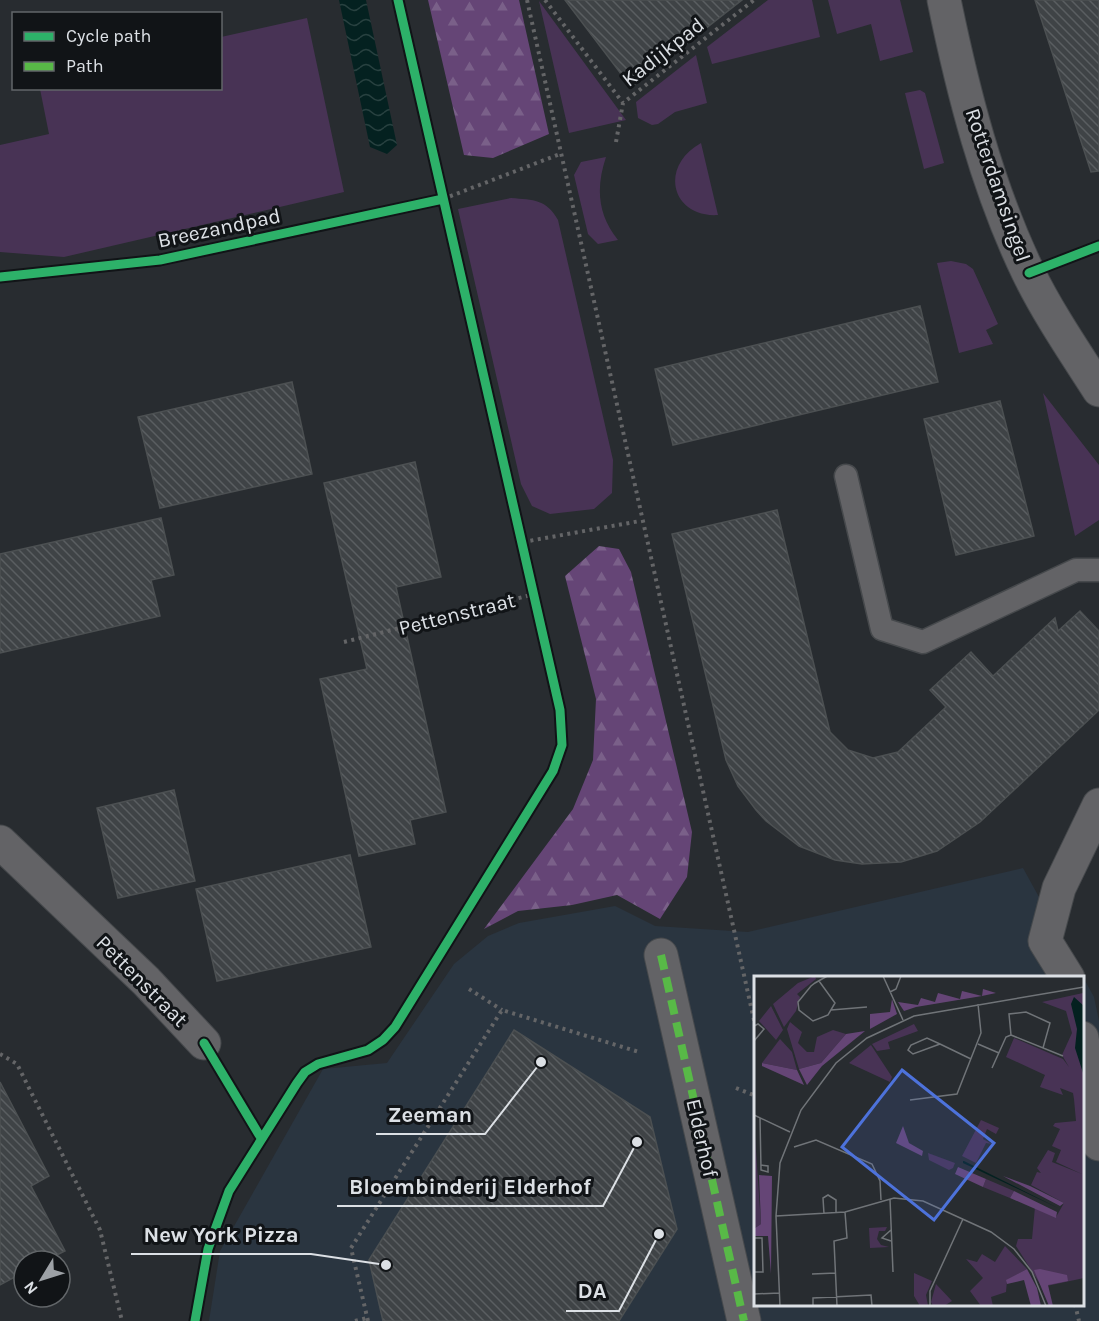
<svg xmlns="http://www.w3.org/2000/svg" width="1099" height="1321" font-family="Karla,sans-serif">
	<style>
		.built { fill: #2a3540; fill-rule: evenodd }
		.green { fill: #483355 }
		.forest { fill: url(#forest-firs) }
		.water { fill: url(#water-waves) }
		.building { fill: url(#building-back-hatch); stroke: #4c5052; stroke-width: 1.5 }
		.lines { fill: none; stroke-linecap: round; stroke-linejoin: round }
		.lane-casing { stroke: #46494c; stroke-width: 25 }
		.street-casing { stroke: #46494c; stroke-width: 35 }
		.path { stroke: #646567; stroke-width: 4; stroke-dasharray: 3 4.5; stroke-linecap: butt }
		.lane { stroke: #636366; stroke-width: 22 }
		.street { stroke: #636366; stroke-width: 33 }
		.quiet { stroke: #58b947; stroke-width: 8; stroke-dasharray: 15 8; stroke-linecap: butt }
		.cycleway-casing { stroke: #111417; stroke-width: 13 }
		.cycleway { stroke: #2db169; stroke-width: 9 }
		.labels { text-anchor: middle; stroke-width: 6; stroke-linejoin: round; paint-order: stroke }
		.street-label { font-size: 21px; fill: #dce0e5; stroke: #111417 }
		.inset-road { fill: none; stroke: #707478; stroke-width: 1.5 }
		.view { fill: #4d72db; fill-opacity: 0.15; stroke: #4d72db; stroke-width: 3 }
		.inset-edge { fill: none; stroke: #dce0e5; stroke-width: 3 }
		.leader { fill: none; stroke: #dce0e5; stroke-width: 2 }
		.callout-dot { fill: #dce0e5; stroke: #111417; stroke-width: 2 }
		.callout-label { font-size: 22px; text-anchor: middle; font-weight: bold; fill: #dce0e5; stroke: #111417; stroke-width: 6; stroke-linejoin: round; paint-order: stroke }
	</style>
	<defs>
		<pattern id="forest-firs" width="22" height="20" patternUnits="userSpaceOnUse" patternTransform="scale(1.5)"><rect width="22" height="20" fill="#654576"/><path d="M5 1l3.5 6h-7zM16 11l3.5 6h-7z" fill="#7a6089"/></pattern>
		<pattern id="water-waves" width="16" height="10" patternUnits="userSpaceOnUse" patternTransform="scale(1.5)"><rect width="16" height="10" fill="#042120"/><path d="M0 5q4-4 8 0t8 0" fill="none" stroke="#284140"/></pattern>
		<pattern id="building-back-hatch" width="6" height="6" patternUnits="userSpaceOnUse" patternTransform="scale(1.5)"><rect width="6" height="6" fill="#3f4346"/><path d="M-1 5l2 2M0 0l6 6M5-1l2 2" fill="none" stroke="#5a5e61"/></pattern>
	</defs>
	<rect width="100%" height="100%" fill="#282c30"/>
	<!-- built -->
	<path class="built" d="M1023,868L1094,997L1099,1021V1321H209L220,1251L323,1069L387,1063L454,964L488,936L519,923L615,906L655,926L748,932ZM756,978H1082V1304H756Z"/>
	<!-- green -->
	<path class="green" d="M768,0H812L820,37L712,64L707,47Z
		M828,0H900L913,52L880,61L871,24L837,34Z
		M539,1L626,120L569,133Z
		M307,18L344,192L64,257L0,252V145L49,134L40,89L220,88L221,37Z
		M696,55L707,103L675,112L658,124L652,125L638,118L636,102Z
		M920,90L925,93L944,163L924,169L905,93Z
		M701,143L718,215C672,218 658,167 701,143Z
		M606,157C596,187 597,214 618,240L598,244L588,234L574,175L581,162Z
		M511,198C534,200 546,199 558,220L613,460L612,493L594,509L550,514L532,506L521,484L458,209Z
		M951,261L966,264L973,269L998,324L986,330L993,344L959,353L937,263Z
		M1043,393L1099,465V520L1075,536Z"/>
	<!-- forest -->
	<path class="forest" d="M428,0H519L549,134L493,158L464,155Z
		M599,546L619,549L631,572L692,832L687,877L660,919L617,895L572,905L518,911L484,929L573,809L593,760L596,699L565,576Z"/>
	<!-- water -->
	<path class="water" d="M339,0H366L397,145L387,154L370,147Z"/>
	<!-- building -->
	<path class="building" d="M565,0H742L631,87Z
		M1035,0H1099V171L1091,172Z
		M920,306L938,382L673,445L655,369Z
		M292,382L312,474L160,508L138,417Z
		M1000,401L1034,536L956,555L924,419Z
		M415,462L441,577L396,587L446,812L410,820L415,844L359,856L320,679L367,669L324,483Z
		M777,510L830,732L848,750L873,758L898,752L946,707L930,690L971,652L993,676L1055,618L1058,631L1080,611L1099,631V710L980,822L937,851L901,862L862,864L835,860L799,846L766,821L756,810L738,786L726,760L672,534Z
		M161,518L174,575L151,580L160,616L0,653V554Z
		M174,790L195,881L118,898L97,808Z
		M350,855L371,947L217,981L196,889Z
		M514,1030L650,1117L677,1229L619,1321H383L369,1260Z
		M0,1082L49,1176L31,1186L65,1251L45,1261H24V1272L0,1285Z"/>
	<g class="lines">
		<defs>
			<path id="lane" d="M846,476L882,629L923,642L1076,570H1099"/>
			<path id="street" d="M944,0C963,92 987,187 1028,272C1048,313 1074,351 1099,390
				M0,842L146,981L204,1043
				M661,955L744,1321
				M1068,978L1045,941L1059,888L1099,805
				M1082,1038L1099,1144"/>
		</defs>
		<!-- lane casing -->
		<use href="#lane" class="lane-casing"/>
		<!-- street casing -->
		<use href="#street" class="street-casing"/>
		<!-- path -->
		<path class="path" d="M527,0L756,1029
			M545,0L623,103
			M616,142L623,103L754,0
			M443,199L560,154
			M523,542L640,521
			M344,642L535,594
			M469,989L502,1010
			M0,1054L17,1064L100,1230L122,1321
			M736,1088L756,1096
			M1075,1304L1079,1321
			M355,1321L367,1318
			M368,1321L351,1248L502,1010L639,1052"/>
		<!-- lane -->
		<use href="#lane" class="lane"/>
		<!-- street -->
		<use href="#street" class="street"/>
		<!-- quiet -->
		<path class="quiet" d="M661,955L744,1321"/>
		<defs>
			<path id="cycleway" d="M1029,273L1099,246
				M0,277L160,260L443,199
				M204,1043L261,1138
				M195,1321L208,1249L229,1191L297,1083L305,1072L318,1064L368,1050L383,1040L395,1027L553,771L562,745L560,710L398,0"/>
		</defs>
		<!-- cycleway casing -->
		<use href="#cycleway" class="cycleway-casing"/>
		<!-- cycleway -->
		<use href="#cycleway" class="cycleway"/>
	</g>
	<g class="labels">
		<!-- street labels -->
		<g class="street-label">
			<text transform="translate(663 52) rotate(-38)" y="7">Kadijkpad</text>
			<text transform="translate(998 185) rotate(71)" y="7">Rotterdamsingel</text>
			<text transform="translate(219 228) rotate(-12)" y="7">Breezandpad</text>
			<text transform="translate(457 614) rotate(-14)" y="7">Pettenstraat</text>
			<text transform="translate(142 981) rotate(45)" y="7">Pettenstraat</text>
			<text transform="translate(702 1138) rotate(77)" y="7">Elderhof</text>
		</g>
	</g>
	<!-- overview -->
	<g transform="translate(754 976)">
		<rect width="330" height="330" fill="#282c30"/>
		<path d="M61,0L62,3L43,18L46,21L42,35L30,51L19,28L44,7ZM329,17L330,302L288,311L262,270L264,263H278L281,231L302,241L310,227L277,209L283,196L287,197L283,192L294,174L301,177L298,186L328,198L302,186L307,174L298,170L306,153L299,150L301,147L322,145L320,123L319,117L306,112L309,119L286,111L291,99L252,81L260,62L309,83L315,91L308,79L318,57L312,35L288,26ZM17,30L29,54L22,64L5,45ZM36,46L48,56L44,67L53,76H60L63,61L79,54L92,58L67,87L45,93L33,53ZM160,48L164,55L134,66L136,73L123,75L118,68ZM26,63L38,76L43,94L8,87ZM117,69L138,101L136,106L95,87ZM227,144L245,152L242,158L233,153L229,163L238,168L232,167L222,187L208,180ZM0,146L7,248L1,252L0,263ZM174,177L201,187L199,192L195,194L175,184ZM232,203L260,215L256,222L229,211ZM133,251L131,255H125L123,263L127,269L135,271L116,272L115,252ZM251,270L273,293L253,304L252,316L237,321L239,330H227L216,315L229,302L212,283L223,286L228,278L241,286ZM160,297L178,305L172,319L174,330H166L160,320ZM182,308L198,325L190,330H179L177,326Z" fill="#483355"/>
		<path d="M229,13L242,17L228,20L162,31L150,35L144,26L164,29L167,22L181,26L184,17L206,23L208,15L228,20ZM138,23L143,38L116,53V38L136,36ZM111,55L68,90L53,109L45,93L67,87L92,58ZM8,87L43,94L50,109L8,90ZM149,150L155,167L169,175L168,180L142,167ZM204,191L232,203L229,211L201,198ZM5,199L18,200L17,298L14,260H1V252L7,248ZM249,200L276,210L310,227L306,230ZM260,215L303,236L302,242L256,222ZM273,293L283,312L287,330H277L270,304L253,308L252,304ZM286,293L313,299L314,305L294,309L299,330H295L280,294Z" fill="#654576"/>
		<path d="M320,21L330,30V100L321,72L323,53L317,28ZM209,185H210L304,232L209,187Z" fill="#042120"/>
		<path class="inset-road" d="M129,0L149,44M65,5L81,27L74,39L59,45L45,34L44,26L57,10L61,7L68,3L72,1L73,0M136,16L142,13L147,0M77,34L113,31M0,50L4,48L10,53L0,65M257,59L309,80M186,68L159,78L154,74L157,69L173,62L186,68L217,83M224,68L245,77M238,92L252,61L257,59L255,38L272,36L296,47L289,72M156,124L203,118L227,57L224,28M0,139L36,156M6,142L7,193V194L14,196V190L7,189M40,171L62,164L118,188L126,205L127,224M136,223L139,296M70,238L69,222L74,219L82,224V237M22,240L91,236L140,222L169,225L237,256L260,273L278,296L292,330M137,254L128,262L137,265M0,262H8L9,296H0M58,298L82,297M0,318L26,317M26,330L22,240L26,187L47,134L82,87L113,62L160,40L330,11M59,330V322L117,319L118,330M83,330L80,265L93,262L91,236M176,330V315L209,243"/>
		<path class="view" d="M148,94L240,167L180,244L88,171Z"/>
		<rect width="330" height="330" class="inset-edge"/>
	</g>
	<!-- callouts -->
	<path class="leader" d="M541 1062L485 1134H376M637 1142L603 1206H337M386 1265L311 1254H131M659 1234L619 1311H566"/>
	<g class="callout-dot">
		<circle cx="541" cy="1062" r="6"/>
		<circle cx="637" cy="1142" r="6"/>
		<circle cx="386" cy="1265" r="6"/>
		<circle cx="659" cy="1234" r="6"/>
	</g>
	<g class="callout-label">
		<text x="430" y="1122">Zeeman</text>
		<text x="470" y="1194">Bloembinderij Elderhof</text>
		<text x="221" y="1242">New York Pizza</text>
		<text x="592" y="1298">DA</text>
	</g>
	<!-- legend -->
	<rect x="12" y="12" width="210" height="78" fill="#111417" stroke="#626669" stroke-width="1.5"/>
	<rect x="24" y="32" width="30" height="9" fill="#2db169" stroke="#626669" stroke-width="1.5"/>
	<text x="66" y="42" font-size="18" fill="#dce0e5">Cycle path</text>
	<rect x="24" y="62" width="30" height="9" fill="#58b947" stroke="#626669" stroke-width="1.5"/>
	<text x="66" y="72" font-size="18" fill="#dce0e5">Path</text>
	<!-- north arrow -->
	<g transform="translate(42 1279) rotate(232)"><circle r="28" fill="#111417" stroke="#626669" stroke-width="1.5"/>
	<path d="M0-4.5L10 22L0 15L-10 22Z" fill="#9da1a6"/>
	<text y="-9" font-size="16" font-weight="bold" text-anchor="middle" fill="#dce0e5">N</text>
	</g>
</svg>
